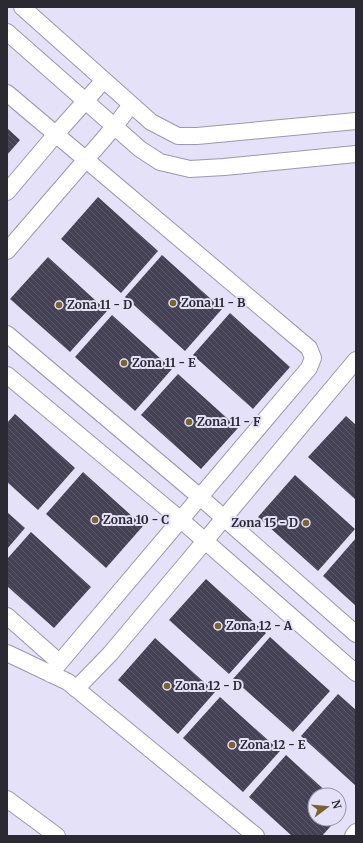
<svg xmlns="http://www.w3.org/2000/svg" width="363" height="843" font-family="Merriweather,serif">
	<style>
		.building { fill: url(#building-back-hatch) }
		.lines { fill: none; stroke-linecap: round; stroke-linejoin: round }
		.minor-casing { stroke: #9c97ad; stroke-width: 18 }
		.minor { stroke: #fff; stroke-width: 16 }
		.poi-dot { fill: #7a6333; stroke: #e5e1f8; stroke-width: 1.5 }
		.labels { text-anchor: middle; stroke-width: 4; stroke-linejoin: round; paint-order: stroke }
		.poi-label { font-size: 12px; font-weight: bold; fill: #2b2932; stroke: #e5e1f8; text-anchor: start }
	</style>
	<defs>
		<pattern id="building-back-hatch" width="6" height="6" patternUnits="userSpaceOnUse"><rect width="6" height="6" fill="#454154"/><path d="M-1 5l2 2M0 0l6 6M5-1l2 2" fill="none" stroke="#5d5a6a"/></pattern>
	</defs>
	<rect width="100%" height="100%" fill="#e5e1f8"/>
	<!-- building -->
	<path class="building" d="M7,128L20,140L7,155Z
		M98,197L158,251L121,293L61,239Z
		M162,255L222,309L185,351L125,297Z
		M48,257L107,311L70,352L10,299Z
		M230,313L290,367L253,409L193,355Z
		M112,315L172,369L135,411L75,357Z
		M178,374L238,428L201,469L141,415Z
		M15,414L75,468L38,510L7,482V423Z
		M346,416L356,425V500L308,457Z
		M83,472L143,526L106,568L46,514Z
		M295,475L355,529L318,571L258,517Z
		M7,512L25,528L7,549Z
		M31,532L91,587L54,628L7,586V559Z
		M356,538V606L323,576Z
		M206,579L266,633L229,674L169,620Z
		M270,637L330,691L293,732L233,679Z
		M155,638L215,692L178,734L118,680Z
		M338,694L356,710V786L301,736Z
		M220,697L280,751L243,792L183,738Z
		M286,755L330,795H315V819H337L322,836H292L249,797Z
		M339,803L346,809L339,816Z"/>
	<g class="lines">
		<defs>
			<path id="minor" d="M22,7L151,122L178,136H197L356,121
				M7,32L140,149L160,162L190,169L224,167L356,154
				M7,93L309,348L313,358L309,368L50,674
				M7,192L56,134L104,80
				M7,251L114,127L131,105
				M7,334L200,497L356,634
				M7,375L181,520L356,673
				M7,616L59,662
				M7,653L68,682L256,836
				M76,689L110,654L205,541L224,518L356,360
				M7,799L57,836
				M353,836L356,832"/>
		</defs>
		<!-- minor casing -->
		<use href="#minor" class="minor-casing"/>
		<!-- minor -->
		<use href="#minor" class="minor"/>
	</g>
	<!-- markers -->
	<g class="poi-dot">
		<circle cx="173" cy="303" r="4"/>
		<circle cx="59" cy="305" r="4"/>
		<circle cx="124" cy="363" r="4"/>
		<circle cx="189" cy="422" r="4"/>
		<circle cx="95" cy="520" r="4"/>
		<circle cx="306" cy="523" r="4"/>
		<circle cx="218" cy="626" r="4"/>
		<circle cx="167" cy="686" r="4"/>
		<circle cx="232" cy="745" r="4"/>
	</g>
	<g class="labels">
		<!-- poi labels -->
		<g class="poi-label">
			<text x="181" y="307">Zona 11 - B</text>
			<text x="67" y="309">Zona 11 - D</text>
			<text x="132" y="367">Zona 11 - E</text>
			<text x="197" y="426">Zona 11 - F</text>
			<text x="103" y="524">Zona 10 - C</text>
			<text x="298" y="527" text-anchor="end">Zona 15 - D</text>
			<text x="226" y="630">Zona 12 - A</text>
			<text x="175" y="690">Zona 12 - D</text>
			<text x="240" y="749">Zona 12 - E</text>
		</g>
	</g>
	<!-- border -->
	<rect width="363" height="843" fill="none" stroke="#2b2932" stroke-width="16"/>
	<!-- north arrow -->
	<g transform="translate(327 807) rotate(74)"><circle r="19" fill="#e5e1f8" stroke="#9b97a9"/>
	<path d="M0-3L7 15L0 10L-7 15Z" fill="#7a6333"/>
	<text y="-6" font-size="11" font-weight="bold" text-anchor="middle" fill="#2b2932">N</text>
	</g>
</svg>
